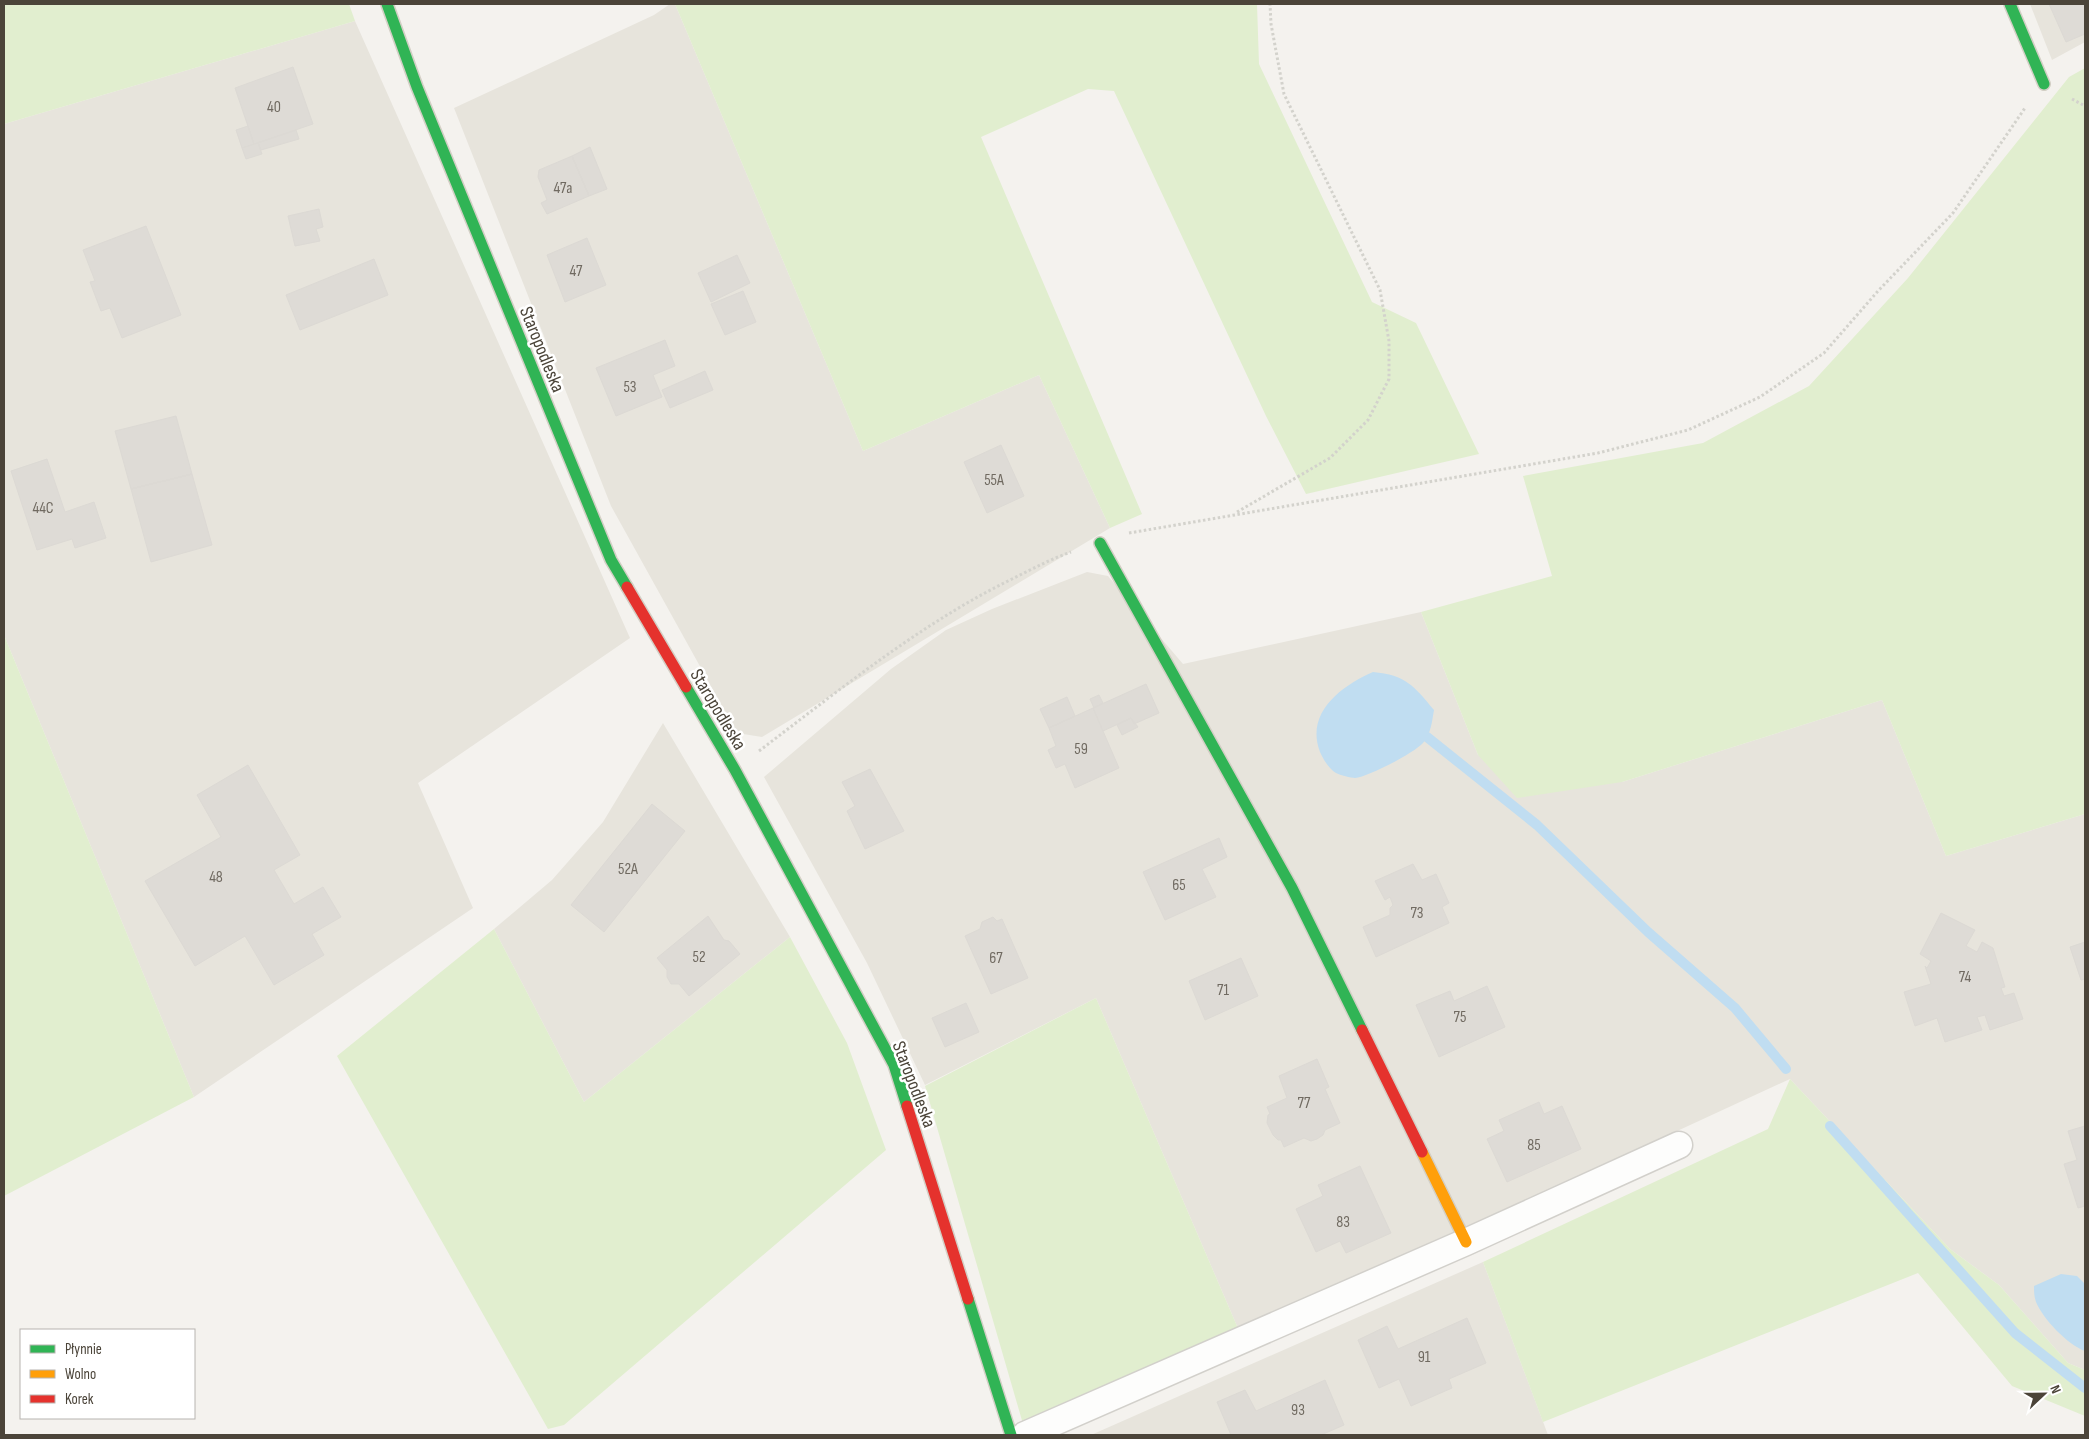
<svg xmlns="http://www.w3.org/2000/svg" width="2089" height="1439" font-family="'Sofia Sans Condensed',sans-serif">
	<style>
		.residential { fill: #e7e4dc }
		.green { fill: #e1eecf }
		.water { fill: #c0ddf1 }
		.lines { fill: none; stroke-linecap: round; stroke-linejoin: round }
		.stream { stroke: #c0ddf1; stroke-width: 10 }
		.building { fill: #dedbd6; stroke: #dcd9d4 }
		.street-casing { stroke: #d2d0cb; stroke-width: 29 }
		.fast-casing { stroke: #d3cfc5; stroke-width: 14 }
		.slow-casing { stroke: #d3cfc5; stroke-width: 14 }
		.jam-casing { stroke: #d3cfc5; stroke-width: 14 }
		.path { stroke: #d3d2cc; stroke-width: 3; stroke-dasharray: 2.5 2.5; stroke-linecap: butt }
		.street { stroke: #fdfdfc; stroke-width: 26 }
		.fast { stroke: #30b455; stroke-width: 11 }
		.slow { stroke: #ff9f0a; stroke-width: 11 }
		.jam { stroke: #e5322d; stroke-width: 11 }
		.labels { text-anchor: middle; stroke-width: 5; stroke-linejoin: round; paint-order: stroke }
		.number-label { font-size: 16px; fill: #706a61 }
		.street-label { font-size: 19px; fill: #4b4439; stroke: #fff }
	</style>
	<rect width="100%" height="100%" fill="#f4f2ee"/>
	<!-- residential -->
	<path class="residential" d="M670,4H675L863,451L1039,375L1110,528L762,737L737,733L611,506L454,108L654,15Z
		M2030,4H2085V42L2052,60Z
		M355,21L630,638L418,783L473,908L194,1097L4,635V124Z
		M1087,572L1108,576L1183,664L1421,612L1478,755L1622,782L1882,700L1946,856L2085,814V1370L2068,1363L1999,1285L1950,1249L1790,1079L1240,1333L1096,998L925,1085L867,963L764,777L891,669L946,630L992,609Z
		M663,723L790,937L584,1102L494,929L552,880L603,822Z
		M1483,1262L1548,1435H1091Z"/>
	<!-- green -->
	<path class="green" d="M4,4H349L355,21L4,124Z
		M675,4H1257L1259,64L1372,302L1416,323L1479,454L1306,494L1266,416L1114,91L1088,89L981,137L1142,514L1110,528L1039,375L863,451Z
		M2085,68V814L1946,856L1882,700L1622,782L1517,798L1478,755L1421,612L1552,576L1523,476L1703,443L1809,386L1908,278L2069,77Z
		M4,635L194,1097L4,1196Z
		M494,929L584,1102L790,937L847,1043L886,1150L564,1425L548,1429L337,1056Z
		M1096,998L1240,1333L1023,1424L925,1086Z
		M1790,1079L1950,1249L1999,1285L2068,1363L2085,1370V1416L2012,1386L1918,1273L1543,1422L1483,1262L1768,1129Z"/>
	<!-- water -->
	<path class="water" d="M1373,672C1406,675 1414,686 1434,710C1432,721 1431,734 1423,743C1414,753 1368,777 1355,778C1351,778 1340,775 1336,773C1329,769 1323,759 1320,752C1305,713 1341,686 1373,672Z
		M2061,1274L2077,1276L2085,1284V1351C2068,1345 2043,1319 2036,1302C2034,1297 2034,1291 2034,1286Z"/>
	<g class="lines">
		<!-- stream -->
		<path class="stream" d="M1427,737L1537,825L1648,932L1735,1008L1786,1069
			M1830,1126L2015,1333L2085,1388"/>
	</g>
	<!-- building -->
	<path class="building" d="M2049,4H2085V34L2066,42Z
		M293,67L313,124L254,144L235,88Z
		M248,126L254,144L242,148L236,130Z
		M296,130L299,139L261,150L258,143Z
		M258,143L262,154L246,159L242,148Z
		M590,147L607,189L589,196L572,156Z
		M572,156L589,196L547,214L541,203L547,200L538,177L539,170Z
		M319,209L323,227L316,229L320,241L295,246L288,216Z
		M146,226L181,315L122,338L110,308L101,311L90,282L95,281L83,250Z
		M587,238L606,285L565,302L547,255Z
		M737,255L750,283L711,302L698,273Z
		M374,259L388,295L300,330L286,295Z
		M743,291L756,322L725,335L711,304Z
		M665,340L675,366L653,375L662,397L616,416L596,368Z
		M705,371L713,390L670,408L662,390Z
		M176,416L192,474L131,489L115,431Z
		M1001,445L1024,496L987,513L964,462Z
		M47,459L65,512L94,502L106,538L75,548L72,539L37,550L11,471Z
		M192,474L212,545L151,562L131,489Z
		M1146,684L1159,713L1134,724L1131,718L1103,731L1093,708Z
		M1099,695L1103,703L1094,708L1090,699Z
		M1067,697L1075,716L1049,728L1040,709Z
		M1093,708L1119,768L1075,788L1065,764L1056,768L1048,750L1056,746L1049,728Z
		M1131,718L1138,727L1122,735L1117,725Z
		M248,765L300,855L274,870L294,904L323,887L341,917L312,934L324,955L274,985L245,936L195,966L145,881L221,837L197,795Z
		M870,769L904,831L865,849L847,811L855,806L842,782Z
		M652,804L685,831L604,932L571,905Z
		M1219,838L1227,857L1202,869L1216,897L1165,920L1143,872Z
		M1413,864L1422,880L1436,874L1449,903L1442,907L1449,923L1376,957L1363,927L1390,915V908L1393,905L1390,897L1385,900L1375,881Z
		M1941,913L1975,930L1966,946L1977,952L1982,942L1993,948L2005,987L2001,988L2004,996L2014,993L2023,1019L1990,1030L1985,1015L1977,1017L1982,1030L1945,1042L1937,1018L1915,1026L1904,992L1931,984L1925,966L1927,968L1931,961L1920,954Z
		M708,916L724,940L729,941L740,954L689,996L679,984H671L667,977V970L657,958Z
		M993,917L997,921L1002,919L1028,978L991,994L965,936L980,929L982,922Z
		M2085,942V979L2081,980L2070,947Z
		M1241,958L1258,996L1205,1020L1189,981Z
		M1487,986L1505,1027L1439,1057L1416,1005L1450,991L1454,1001Z
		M966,1003L979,1032L945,1047L932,1018Z
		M1317,1059L1329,1087L1325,1089L1340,1123L1325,1130L1323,1135L1317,1139L1311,1141L1304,1138L1284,1147L1281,1140H1278L1273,1135L1267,1123L1268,1115L1270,1114L1267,1107L1287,1098L1279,1076Z
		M1539,1102L1544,1114L1562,1106L1581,1149L1507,1182L1487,1139L1504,1131L1499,1120Z
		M2085,1126V1206L2078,1208L2064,1164L2077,1160L2068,1131Z
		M1360,1166L1391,1233L1346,1253L1340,1241L1316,1252L1296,1209L1323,1196L1318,1185Z
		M1467,1318L1486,1363L1449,1379L1452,1388L1411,1406L1399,1379L1379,1388L1358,1340L1387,1326L1398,1349Z
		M1325,1380L1344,1425L1321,1435H1231L1217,1402L1245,1390L1256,1411Z"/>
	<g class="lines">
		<defs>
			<path id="street" d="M1025,1435L1466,1242L1679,1145"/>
			<path id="fast" d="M387,4L417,87L611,560L627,587
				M2010,4L2044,84
				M1100,543L1292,888L1362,1030
				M686,687L735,770L894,1065L907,1106
				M968,1299L1011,1435"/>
			<path id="slow" d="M1422,1152L1466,1242"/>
			<path id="jam" d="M627,587L686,687
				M1362,1030L1422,1152
				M907,1106L968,1299"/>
		</defs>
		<!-- street casing -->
		<use href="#street" class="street-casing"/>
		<!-- fast casing -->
		<use href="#fast" class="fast-casing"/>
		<!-- slow casing -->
		<use href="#slow" class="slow-casing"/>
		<!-- jam casing -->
		<use href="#jam" class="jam-casing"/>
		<!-- path -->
		<path class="path" d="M2072,99L2085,106
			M1237,512L1330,458L1368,420L1389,379V341L1380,290L1284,94L1271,24L1270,4
			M1129,533L1598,453L1688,430L1760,397L1824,353L1878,291L1953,213L2025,108
			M759,751C841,689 920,624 1012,579C1032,569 1051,559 1071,552"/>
		<!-- street -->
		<use href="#street" class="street"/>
		<!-- fast -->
		<use href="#fast" class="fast"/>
		<!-- slow -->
		<use href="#slow" class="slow"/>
		<!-- jam -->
		<use href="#jam" class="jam"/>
	</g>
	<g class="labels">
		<!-- number labels -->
		<g class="number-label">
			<text x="274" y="112">40</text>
			<text x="563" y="193">47a</text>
			<text x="576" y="276">47</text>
			<text x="630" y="392">53</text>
			<text x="994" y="485">55A</text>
			<text x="43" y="513">44C</text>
			<text x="1081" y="754">59</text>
			<text x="628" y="874">52A</text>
			<text x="216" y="882">48</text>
			<text x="1179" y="890">65</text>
			<text x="1417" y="918">73</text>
			<text x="699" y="962">52</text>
			<text x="996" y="963">67</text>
			<text x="1965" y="982">74</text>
			<text x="1223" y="995">71</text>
			<text x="1460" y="1022">75</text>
			<text x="1304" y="1108">77</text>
			<text x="1534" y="1150">85</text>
			<text x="1343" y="1227">83</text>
			<text x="1424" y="1362">91</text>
			<text x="1298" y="1415">93</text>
		</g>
		<!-- street labels -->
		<g class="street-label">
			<text transform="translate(543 349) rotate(68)" y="7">Staropodleska</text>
			<text transform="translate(719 709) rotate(59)" y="7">Staropodleska</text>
			<text transform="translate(915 1084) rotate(69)" y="7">Staropodleska</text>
		</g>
	</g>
	<!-- border -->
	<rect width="2089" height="1439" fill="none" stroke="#4b4439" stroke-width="10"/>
	<!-- legend -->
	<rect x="20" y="1329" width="175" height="90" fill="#ffffff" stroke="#b7b4b0"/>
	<rect x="30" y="1345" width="25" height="8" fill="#30b455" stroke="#b7b4b0"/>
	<text x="65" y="1354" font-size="15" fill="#4b4439">Płynnie</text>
	<rect x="30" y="1370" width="25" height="8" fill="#ff9f0a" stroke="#b7b4b0"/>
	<text x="65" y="1379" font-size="15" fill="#4b4439">Wolno</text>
	<rect x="30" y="1395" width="25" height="8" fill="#e5322d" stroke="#b7b4b0"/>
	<text x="65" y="1404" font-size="15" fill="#4b4439">Korek</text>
	<!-- north arrow -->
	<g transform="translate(2044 1394) rotate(68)" stroke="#ffffff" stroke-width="4" paint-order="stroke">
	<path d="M0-4L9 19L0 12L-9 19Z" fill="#4b4439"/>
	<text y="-8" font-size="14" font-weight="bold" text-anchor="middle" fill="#4b4439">N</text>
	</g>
</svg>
